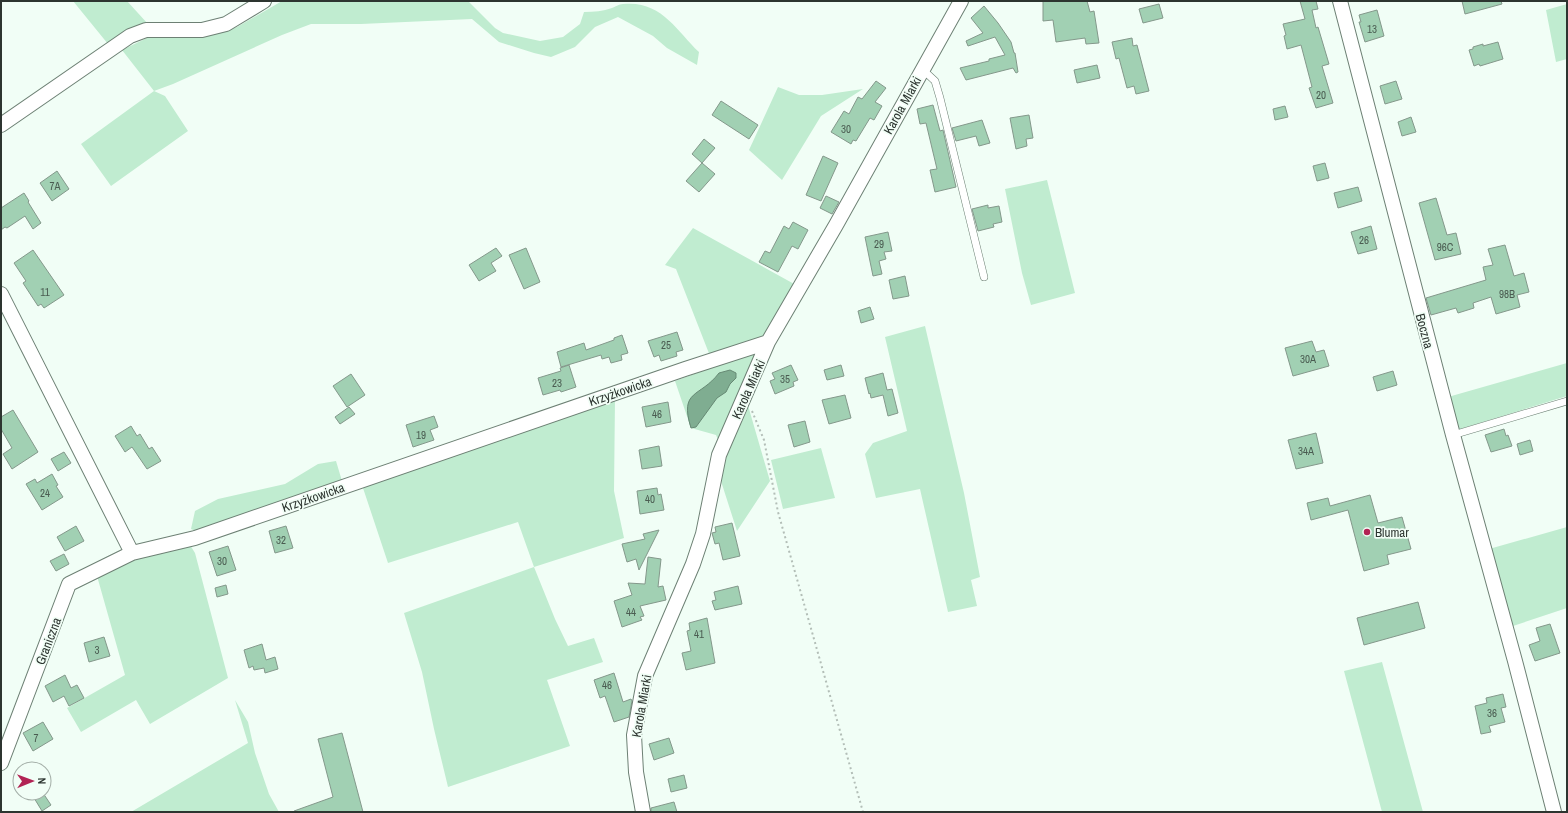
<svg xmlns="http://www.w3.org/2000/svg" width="1568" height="813" font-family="'Archivo Narrow',sans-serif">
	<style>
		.green { fill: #c0ecd0 }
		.water { fill: #7fad91; stroke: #668974 }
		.building { fill: #a1d0b3; stroke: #84988b }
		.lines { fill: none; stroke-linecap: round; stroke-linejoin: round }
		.lane-casing { stroke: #6d8074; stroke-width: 8 }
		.street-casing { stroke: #6d8074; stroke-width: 16 }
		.path { stroke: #b3beb7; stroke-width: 2; stroke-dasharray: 2 3; stroke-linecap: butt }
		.lane { stroke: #fff; stroke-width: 7 }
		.street { stroke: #fff; stroke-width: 14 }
		.poi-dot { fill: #b22354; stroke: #f1fef6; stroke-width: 1.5 }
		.labels { text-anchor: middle; stroke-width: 3.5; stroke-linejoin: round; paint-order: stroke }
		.number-label { font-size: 11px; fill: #4a5c51 }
		.street-label { font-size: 13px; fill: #2d3530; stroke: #f1fef6 }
		.poi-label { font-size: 13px; fill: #2d3530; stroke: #f1fef6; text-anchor: start }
	</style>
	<rect width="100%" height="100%" fill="#f1fef6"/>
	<!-- green -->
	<path class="green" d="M73,1H127L148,24L108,44Z
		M282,1H468L495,28L503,33L540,41L563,37L580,24L584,12C594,12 603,11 612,8C615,7 619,4 623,4C661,0 676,30 699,52L697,65L667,48L653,36L618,17L595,27L575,47L551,57L534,53L499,42L472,19L361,24H311L282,35L173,84L154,91L165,96L188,131L111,186L81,144L154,91L122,50L147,38L206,35L237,27Z
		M1567,4V59L1556,62L1546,10Z
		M778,87L799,95H822L863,89L821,116L782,180L749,150Z
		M1047,180L1075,293L1031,305L1022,273L1005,189Z
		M693,228L796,285L765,339L710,356L676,269L665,265Z
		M925,326L964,493L980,577L971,580L977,606L948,612L920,489L876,498L865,454L873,443L907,431L885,337Z
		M760,350L719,442L716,435L691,428L675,381Z
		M1567,363V396L1457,430L1448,397Z
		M615,399L614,491L624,538L534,567L555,619L568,646L594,638L603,662L547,680L570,746L448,787L434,729L422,672L404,613L534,567L518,522L388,563L362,485Z
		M747,402L770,481L737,531L720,478L723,455Z
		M821,448L835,498L783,509L771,460Z
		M336,461L342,481L196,531L191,529L195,511L218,499L285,484L318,464Z
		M1567,527V608L1510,627L1489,549Z
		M190,545L195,553L228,678L150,724L136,700L81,732L67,708L125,675L97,576L139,557Z
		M1382,662L1423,812H1382L1344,671Z
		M235,700L248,722L255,753L269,794L279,812H131L248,743Z"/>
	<!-- water -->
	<path class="water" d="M730,370L736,373V378L730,384L726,392L717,398L696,427L691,428C679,389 700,398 719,373Z"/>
	<!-- building -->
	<path class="building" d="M1043,1H1087L1090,12L1094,11L1099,43L1086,44L1085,38L1056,42L1053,20L1043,21Z
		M1300,1H1316L1318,9L1312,10L1316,28L1318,27L1329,64L1322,66L1333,103L1316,108L1309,88L1312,87L1301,45L1287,49L1284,36L1286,35L1283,24L1305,19Z
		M1462,1H1501L1502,4L1465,14Z
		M1159,4L1163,18L1143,23L1139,9Z
		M984,6L998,23L1011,42L1014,53H1015L1018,72L1016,73L1013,68L966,80L960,68L989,61V59L1005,55L995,37L968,46L966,41L983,33L971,18Z
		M1377,10L1384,36L1365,42L1359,22H1361L1359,15Z
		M1132,38L1133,46L1137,45L1149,91L1136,94L1134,86L1127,88L1119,58L1116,59L1112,42Z
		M1498,42L1503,59L1480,66L1479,64L1474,66L1469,50L1473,49V47L1483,44V46Z
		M1097,65L1100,78L1077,83L1074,70Z
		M876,81L886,88L875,102L882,106L874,120L870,118L856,141L853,140L851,144L831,132L844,111L849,114L858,97L862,99Z
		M1396,81L1402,99L1385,104L1380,86Z
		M721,101L758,125L749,139L712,115Z
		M933,105L940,131L943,130L956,187L935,192L930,170L937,169L926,123L920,124L917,109Z
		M1285,106L1288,117L1275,120L1273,109Z
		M1029,115L1033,138L1026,139L1027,146L1016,149L1010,118Z
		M1411,117L1416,132L1402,136L1398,122Z
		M982,120L990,143L979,146L976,136L956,141L952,128Z
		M704,139L715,148L702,163L692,154Z
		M823,156L838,163L821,201L806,195Z
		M702,163L715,174L699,192L686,181Z
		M1325,163L1329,178L1317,181L1313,166Z
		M57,171L69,189L52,201L40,183Z
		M1358,187L1362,201L1338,208L1334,193Z
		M24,193L29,201L28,202L41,223L33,229L25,216L7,228L5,227L1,230V208Z
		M826,196L839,202L832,214L820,208Z
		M1436,198L1447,235L1456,233L1461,254L1435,260L1419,203Z
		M988,205V208L999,206L1002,222L993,224L994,227L978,231L972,209Z
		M793,222L808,230L798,249L792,246L778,272L759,262L765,251L770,253L784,226L789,229Z
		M1371,226L1377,249L1358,254L1351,232Z
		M888,232L892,251L884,252L886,259L879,261L882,274L873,276L865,237Z
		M1505,245L1514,276L1524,273L1529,292L1517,295L1520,307L1496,314L1491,297L1473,303L1474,308L1458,313L1456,308L1431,315L1426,298L1486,280L1483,267L1493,265L1488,249Z
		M496,248L502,256L491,263L496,271L479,281L469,265Z
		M526,248L540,282L524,289L509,255Z
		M33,250L64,295L44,308L41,304L38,306L23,283L26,281L14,263Z
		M905,276L909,296L893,299L889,280Z
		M870,307L874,319L861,323L858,311Z
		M677,332L683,350L676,352L677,356L661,361L659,355L654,357L648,341Z
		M622,335L628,353L621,355L622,360L611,363L609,357L602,359L601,355L561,367L557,352L584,343L586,350L614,340V338Z
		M1312,341L1316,352L1324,350L1329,366L1293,376L1285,348Z
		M569,365L576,387L561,392L560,390L543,395L538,378L561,371L560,368Z
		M791,365L798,380L793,382L794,386L775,394L770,381L775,379L772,373Z
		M841,365L844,376L827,380L824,370Z
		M1393,371L1397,385L1377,391L1373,377Z
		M883,373L887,390L892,389L898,413L888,416L883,395L871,398L870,393L869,394L865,378Z
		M351,374L365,395L347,407L333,386Z
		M845,395L851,418L829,424L822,400Z
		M668,402L671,422L646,427L642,407Z
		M349,407L355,414L340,424L335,417Z
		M13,410L38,452L12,469L3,454L12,448L1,429V417Z
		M434,416L438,427L430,430L434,440L413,447L406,425Z
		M805,421L810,442L794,447L788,425Z
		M131,426L137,436L140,434L149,449L152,447L161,461L147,469L132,447L125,452L115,436Z
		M1504,429L1506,436L1508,435L1512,446L1491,452L1485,435Z
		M1316,433L1323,463L1296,469L1288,440Z
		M1530,440L1533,451L1520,455L1517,444Z
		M659,446L662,466L642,469L639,450Z
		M64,452L71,463L58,471L51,459Z
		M52,474L58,485L56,486L63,497L42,510L26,484L35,479L37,483Z
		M657,488L658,495L661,494L664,510L640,514L637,491Z
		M1370,495L1378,523L1402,517L1411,549L1387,555L1389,564L1364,571L1348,510L1311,520L1307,503L1328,498L1330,506Z
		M732,523L740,556L723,560L719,543L715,544L712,533L716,532L715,527Z
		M76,526L84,541L65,551L57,537Z
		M286,526L293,548L275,553L269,531Z
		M659,530L639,570L636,559L627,562L622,544L645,539L643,534Z
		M228,546L236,570L217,576L209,552Z
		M64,554L69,564L56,571L50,561Z
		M648,557L661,559L658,587L663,586L666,600L640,606L644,616L640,617L642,620L622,627L614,601L632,595L628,583L645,584Z
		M226,585L228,594L217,597L215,588Z
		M738,586L742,604L715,610L712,601L716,600L714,592Z
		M1418,602L1425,628L1364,645L1357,618Z
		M707,618L715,663L686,670L682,653L691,651L687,631L690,630L689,623Z
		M1550,624L1560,653L1535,661L1529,645L1540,641L1536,628Z
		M104,637L110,656L89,662L84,643Z
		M262,644L266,660L275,657L278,669L265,673L264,668L254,670L253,666L249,668L244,650Z
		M614,673L623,702L631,699L632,701L629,717L614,722L605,696L600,698L594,680Z
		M65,675L71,688L77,685L84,698L69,706L64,696L53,702L45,686Z
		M1503,694L1506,707L1501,708L1505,722L1489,726L1491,732L1481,734L1475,706L1487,703L1486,698Z
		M43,722L53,739L33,751L23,733Z
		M342,733L363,812H294V811L333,797L318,739Z
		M669,738L674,753L654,760L649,744Z
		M684,775L687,788L671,792L668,779Z
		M31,793H43L51,805L42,811Z
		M674,802L677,812H651V808Z"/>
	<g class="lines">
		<defs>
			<path id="lane" d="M922,69L935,81L940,98L984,277
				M1453,435L1567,401"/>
			<path id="street" d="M1340,1L1453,435L1515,661L1554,812
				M1,125L130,36L146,30H202L226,24L264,1
				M1,294L132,553L195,538L685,369L768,342
				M1,763L69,584L132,553
				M643,812L636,772L634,735L645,676L693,564L703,534L719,455L768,342L836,225L961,1"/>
		</defs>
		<!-- lane casing -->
		<use href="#lane" class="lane-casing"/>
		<!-- street casing -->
		<use href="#street" class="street-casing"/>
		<!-- path -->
		<path class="path" d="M752,411L764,440L778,512L863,812"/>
		<!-- lane -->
		<use href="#lane" class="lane"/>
		<!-- street -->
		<use href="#street" class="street"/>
	</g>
	<!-- markers -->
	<circle class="poi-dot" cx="1367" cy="532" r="4"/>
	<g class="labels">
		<!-- number labels -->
		<g class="number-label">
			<text x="1372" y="33">13</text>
			<text x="1321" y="99">20</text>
			<text x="846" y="133">30</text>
			<text x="55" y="190">7A</text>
			<text x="1364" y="244">26</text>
			<text x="879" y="248">29</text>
			<text x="1445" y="251">96C</text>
			<text x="45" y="296">11</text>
			<text x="1507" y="298">98B</text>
			<text x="666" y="349">25</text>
			<text x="1308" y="363">30A</text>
			<text x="785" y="383">35</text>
			<text x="557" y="387">23</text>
			<text x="657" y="418">46</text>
			<text x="421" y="439">19</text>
			<text x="1306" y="455">34A</text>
			<text x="45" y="497">24</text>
			<text x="650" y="503">40</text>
			<text x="281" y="544">32</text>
			<text x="222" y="565">30</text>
			<text x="631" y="616">44</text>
			<text x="699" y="638">41</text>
			<text x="97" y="654">3</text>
			<text x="607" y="689">46</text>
			<text x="1492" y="717">36</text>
			<text x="36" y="742">7</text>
		</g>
		<!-- street labels -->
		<g class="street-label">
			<text transform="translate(902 105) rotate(-61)" y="5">Karola Miarki</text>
			<text transform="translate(1425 331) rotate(75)" y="5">Boczna</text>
			<text transform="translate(748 389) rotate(-66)" y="5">Karola Miarki</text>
			<text transform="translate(620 391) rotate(-19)" y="5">Krzyżkowicka</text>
			<text transform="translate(313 497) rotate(-19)" y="5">Krzyżkowicka</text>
			<text transform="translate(48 641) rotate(-69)" y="5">Graniczna</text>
			<text transform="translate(641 706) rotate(-80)" y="5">Karola Miarki</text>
		</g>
		<!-- poi labels -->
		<g class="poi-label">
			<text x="1375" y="537">Blumar</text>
		</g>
	</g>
	<!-- border -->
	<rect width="1568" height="813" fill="none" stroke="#2d3530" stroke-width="4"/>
	<!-- north arrow -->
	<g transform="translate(32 781) rotate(89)"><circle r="19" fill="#f1fef6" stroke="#a3aea7"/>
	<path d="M0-3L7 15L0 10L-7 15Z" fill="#b22354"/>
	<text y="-6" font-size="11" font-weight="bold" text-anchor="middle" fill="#2d3530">N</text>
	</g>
</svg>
